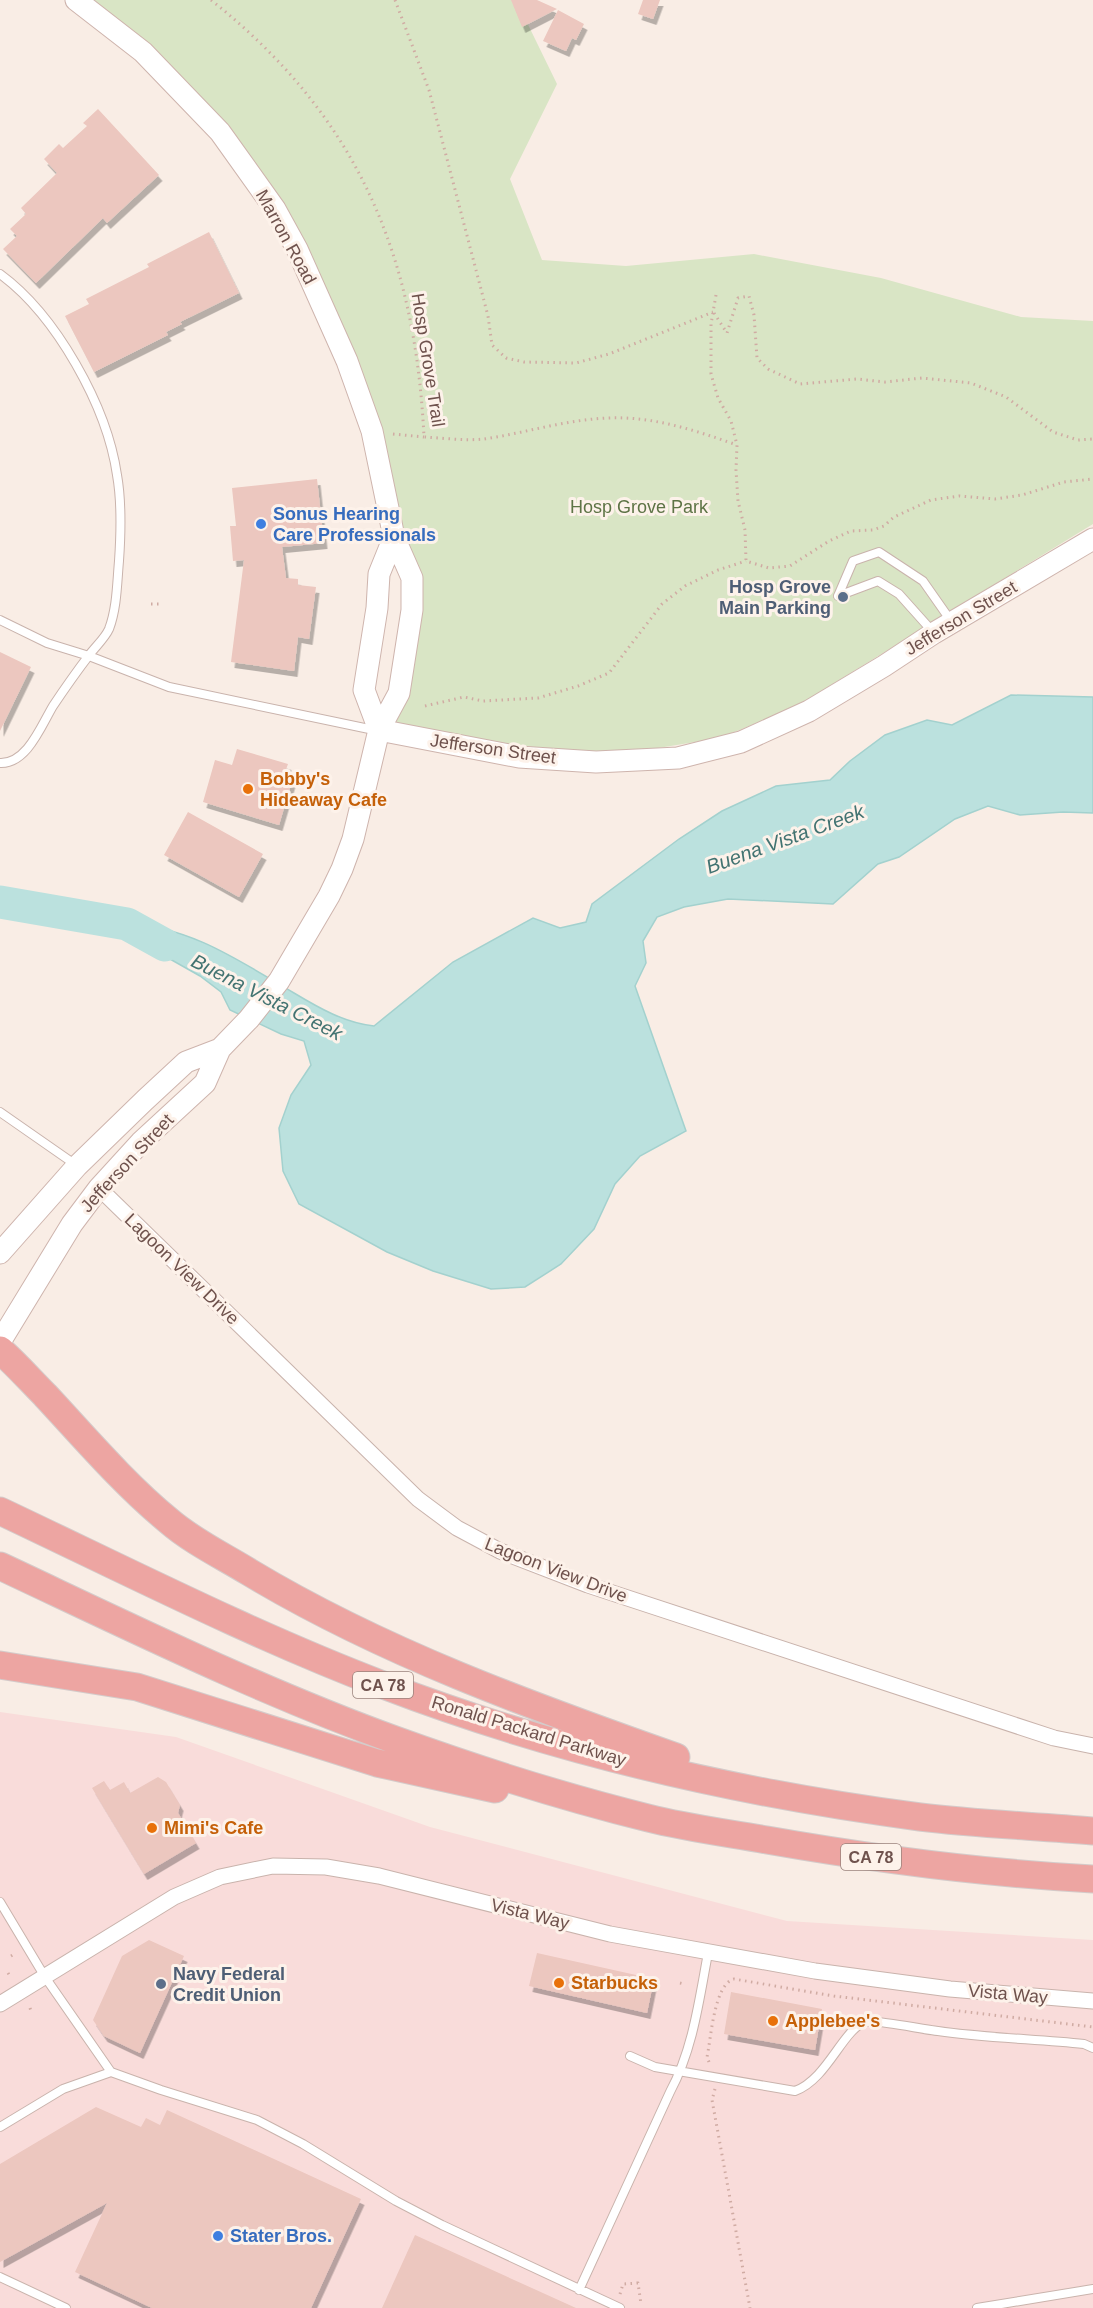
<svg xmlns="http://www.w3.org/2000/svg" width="1093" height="2308" font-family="Helvetica,sans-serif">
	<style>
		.commercial { fill: #f9dcda }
		.green { fill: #d9e5c5 }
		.water { fill: #bbe1de; stroke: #a3d1ce; stroke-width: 1.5 }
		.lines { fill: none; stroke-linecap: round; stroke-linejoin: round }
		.river { stroke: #bbe1de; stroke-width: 33 }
		.building { fill: #ecc7bf; filter: url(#shadow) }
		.service-casing { stroke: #c9b3ac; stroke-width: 10 }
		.minor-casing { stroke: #c9b3ac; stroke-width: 17 }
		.secondary-casing { stroke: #ceb4ad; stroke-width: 23 }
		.motorway-casing { stroke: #d4cbca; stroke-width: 29 }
		.path { stroke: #d0aba3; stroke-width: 3; stroke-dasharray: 1.5 4.5; stroke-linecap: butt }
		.service { stroke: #fff; stroke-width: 8 }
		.minor { stroke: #fff; stroke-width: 15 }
		.secondary { stroke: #fff; stroke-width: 21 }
		.motorway { stroke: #eda5a2; stroke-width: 27 }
		.shop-dot { fill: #3f7fe0; stroke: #fdf2ea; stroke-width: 2 }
		.service-dot { fill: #5c6f8a; stroke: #fdf2ea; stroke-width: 2 }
		.food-dot { fill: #e8710a; stroke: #fdf2ea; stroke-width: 2 }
		.labels { text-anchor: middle; stroke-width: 6; stroke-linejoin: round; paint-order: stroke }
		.shield { fill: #fdf2ea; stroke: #9a827c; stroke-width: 1.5 }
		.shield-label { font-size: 16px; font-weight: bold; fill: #6f524d }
		.street-label { font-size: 18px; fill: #6f524d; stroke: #fdf2ea }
		.park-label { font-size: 18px; fill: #5e7446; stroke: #fdf2ea }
		.shop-label { font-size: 18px; font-weight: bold; fill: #366cbe; stroke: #fdf2ea; text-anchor: start }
		.service-label { font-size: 18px; font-weight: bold; fill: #4e5e75; stroke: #fdf2ea; text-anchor: end }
		.food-label { font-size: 18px; font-weight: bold; fill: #c56008; stroke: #fdf2ea; text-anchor: start }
		.water-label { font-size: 20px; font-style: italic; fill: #427371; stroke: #fdf2ea }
	</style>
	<defs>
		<filter id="shadow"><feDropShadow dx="3.5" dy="6" stdDeviation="0" flood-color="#0004"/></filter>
	</defs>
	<rect width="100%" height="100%" fill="#f9ede5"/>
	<!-- commercial -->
	<path class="commercial" d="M0,1712L176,1737L430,1827L787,1921L1093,1940V2308H0Z"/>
	<!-- green -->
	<path class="green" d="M84,0H516L557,84L510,179L542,260L626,266L754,254L881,278L1021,317L1093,321V524L797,706L720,738L652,749L581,752L504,746L390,723L405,574L381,432L251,159Z"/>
	<!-- water -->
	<path class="water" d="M1011,695L1093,697V813L1063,812L1020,815L988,806L955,819L899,857L878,864L833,904L728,899L684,907L657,917L643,941L646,963L635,986L686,1131L640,1156L615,1184L594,1229L561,1264L525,1287L491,1289L433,1271L387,1252L299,1204L283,1171L279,1128L291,1095L311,1065L304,1041L281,1034L230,1010L221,992L200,976L131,937L127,924C190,926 241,962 294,993C319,1008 345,1023 374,1026L453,962L533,918L560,928L586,922L592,904L679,839L722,811L776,786L830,780L850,761L885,735L927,720L952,725Z"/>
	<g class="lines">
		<!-- river -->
		<path class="river" d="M0,902L127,924L165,945"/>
	</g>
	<!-- building -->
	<path class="building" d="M511,0H537L557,9L522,27Z
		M643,0H660L653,19L638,14Z
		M558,10L584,24L576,40L572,38L566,51L543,41Z
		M98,109L159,175L107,223L103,218L36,283L3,249L17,236L10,229L26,214L21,208L57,173L44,159L59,144L63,148L87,126L83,123Z
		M209,232L239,293L180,322L182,324L166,332L168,335L94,372L65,316L89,304L86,299L149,267L147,264Z
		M317,479L324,543L282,547L286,578L298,579V585L316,587L309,639L298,637L294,671L231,662L244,560L233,561L230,526H236L232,488Z
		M0,652L31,667L0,731Z
		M237,749L288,764L283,778L292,781L279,825L203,802L215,760L232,765Z
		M188,812L263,854L239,897L164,855Z
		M158,1777L166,1782L180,1805L178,1813L196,1843L144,1874L92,1788L104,1781L110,1790L124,1782L130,1793Z
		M149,1940L184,1956L140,2053L104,2036L93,2020L122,1956Z
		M537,1953L654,1979L647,2013L529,1986Z
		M731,1992L822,2009L815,2050L724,2034Z
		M96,2107L141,2127L146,2118L160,2125L167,2110L361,2199L311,2308H152L75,2272L107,2203L0,2262V2164Z
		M415,2235L576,2308H382Z"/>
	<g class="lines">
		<defs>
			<path id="service" d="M0,274C56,315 107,406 117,475C122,503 121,532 119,561C117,583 117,608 109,629C105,638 96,646 90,654C77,671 65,688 53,706C41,726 27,764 0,763
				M838,596L853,561L879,552L923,581L951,621
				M838,596L878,581L899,594L933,632
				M0,620L47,643L89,656L169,687L374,730
				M0,1112L76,1165
				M0,1902L45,1977L111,2072L161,2090L257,2120L303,2144L396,2201L442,2225L620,2308
				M630,2056L655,2067L795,2091C828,2079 843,2028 866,2022C877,2019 924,2030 938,2031C986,2038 1035,2039 1084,2044L1093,2048
				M0,2127L63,2089L111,2072
				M0,2277L66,2308
				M579,2290L670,2092C693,2049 699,2001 708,1953
				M977,2308L1093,2289"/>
			<path id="minor" d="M99,1188L418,1499L457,1528L500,1551L588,1585L1054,1738L1093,1746
				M0,2004L174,1897L220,1877L273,1866L326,1867L379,1876L610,1934L815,1971L950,1989L1093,2001"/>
			<path id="secondary" d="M379,730L519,757L596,762L678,758L741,742L809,711L884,666L934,633L1093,539
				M379,730L364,690L377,608L379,574L394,537
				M0,1253L77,1166L145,1100L186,1062L220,1049
				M0,1342L72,1224L99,1188L141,1142L205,1083L220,1049L249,1019L279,981L329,896L342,869L353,839L379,730L399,693L412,610V578L394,537L372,431L347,361L297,249L275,209L220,132L143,52L76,0"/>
			<path id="motorway" d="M0,1350C16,1364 30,1380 45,1395C85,1438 124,1484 169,1521C192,1541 223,1556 249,1572C382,1652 531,1706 676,1757
				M0,1511C127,1571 252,1635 383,1685C555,1751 738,1793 920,1817C977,1824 1036,1826 1093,1831
				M0,1566C130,1627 260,1691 395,1740C478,1770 563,1797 648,1818C687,1828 728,1833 767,1840C875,1859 983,1873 1093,1879
				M0,1665L137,1687L377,1763L495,1789"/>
		</defs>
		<!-- service casing -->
		<use href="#service" class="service-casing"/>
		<!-- minor casing -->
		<use href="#minor" class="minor-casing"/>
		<!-- secondary casing -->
		<use href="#secondary" class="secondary-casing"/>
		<!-- motorway casing -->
		<use href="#motorway" class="motorway-casing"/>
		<!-- path -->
		<path class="path" d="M211,0C357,116 415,253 424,437C443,438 465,441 484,439C525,433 565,420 607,418C653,416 694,430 737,445
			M395,0L429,90L488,316L492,345L506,358L524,362L576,363L609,354L713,312
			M716,295L711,324V374L718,398L731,421L737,445L736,470L738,501L745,530L746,561L769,568L790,566L829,541L851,531L873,530L884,526L894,517L931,500L959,496L995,499L1022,495L1064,482L1093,479
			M714,313L727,333L738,298L749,296L754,315L757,358L768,369L800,384L857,379L885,382L922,378L971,383L1006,397L1053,432L1078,440L1093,439
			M393,434L424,437
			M151,604H162
			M425,706L464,697L483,701L538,698L578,686L609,673L662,604L685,586L718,570L746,561
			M11,1956L16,1953
			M8,1973L10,1976
			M680,1983L684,1984
			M30,2008L31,2011
			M709,2062L707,2057C711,2039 714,1984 734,1979L834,1996L1093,2027
			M715,2089L712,2100L750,2308
			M620,2294L623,2284L638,2283L641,2304"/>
		<!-- service -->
		<use href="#service" class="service"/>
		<!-- minor -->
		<use href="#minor" class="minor"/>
		<!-- secondary -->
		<use href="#secondary" class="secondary"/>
		<!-- motorway -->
		<use href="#motorway" class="motorway"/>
	</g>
	<!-- markers -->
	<g class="shop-dot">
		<circle cx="261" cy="524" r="6"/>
		<circle cx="218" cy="2236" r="6"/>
	</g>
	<g class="service-dot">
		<circle cx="843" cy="597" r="6"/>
		<circle cx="161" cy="1984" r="6"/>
	</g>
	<g class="food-dot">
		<circle cx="248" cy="789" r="6"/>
		<circle cx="152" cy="1828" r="6"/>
		<circle cx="559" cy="1983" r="6"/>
		<circle cx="773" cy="2021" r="6"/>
	</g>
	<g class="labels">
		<!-- shield labels -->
		<g class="shield">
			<rect x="353" y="1672" width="60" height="26" rx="4.5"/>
			<rect x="841" y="1844" width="60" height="26" rx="4.5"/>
		</g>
		<g class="shield-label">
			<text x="383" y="1691">CA 78</text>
			<text x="871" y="1863">CA 78</text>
		</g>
		<!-- street labels -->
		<g class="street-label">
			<text transform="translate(286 237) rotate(61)" y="6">Marron Road</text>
			<text transform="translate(428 360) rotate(81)" y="6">Hosp Grove Trail</text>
			<text transform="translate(961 618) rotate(-31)" y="6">Jefferson Street</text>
			<text transform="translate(493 749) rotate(8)" y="6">Jefferson Street</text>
			<text transform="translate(127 1163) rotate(-47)" y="6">Jefferson Street</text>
			<text transform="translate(182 1269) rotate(44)" y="6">Lagoon View Drive</text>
			<text transform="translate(556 1570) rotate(21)" y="6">Lagoon View Drive</text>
			<text transform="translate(529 1731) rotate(17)" y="6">Ronald Packard Parkway</text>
			<text transform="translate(530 1914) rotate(14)" y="6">Vista Way</text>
			<text transform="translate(1008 1994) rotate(5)" y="6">Vista Way</text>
		</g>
		<!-- park labels -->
		<g class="park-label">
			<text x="639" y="513">Hosp Grove Park</text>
		</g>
		<!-- shop labels -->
		<g class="shop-label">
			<text x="273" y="520">Sonus Hearing<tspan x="273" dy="21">Care Professionals</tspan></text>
			<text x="230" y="2242">Stater Bros.</text>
		</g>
		<!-- service labels -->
		<g class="service-label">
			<text x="831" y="593">Hosp Grove<tspan x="831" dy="21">Main Parking</tspan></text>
			<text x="173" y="1980" text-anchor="start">Navy Federal<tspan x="173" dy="21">Credit Union</tspan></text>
		</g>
		<!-- food labels -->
		<g class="food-label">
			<text x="260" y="785">Bobby's<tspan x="260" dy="21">Hideaway Cafe</tspan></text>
			<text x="164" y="1834">Mimi's Cafe</text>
			<text x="571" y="1989">Starbucks</text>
			<text x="785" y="2027">Applebee's</text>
		</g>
		<!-- water labels -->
		<g class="water-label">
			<text transform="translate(785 839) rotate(-20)" y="7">Buena Vista Creek</text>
			<text transform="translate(267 997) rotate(27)" y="7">Buena Vista Creek</text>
		</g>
	</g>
</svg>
